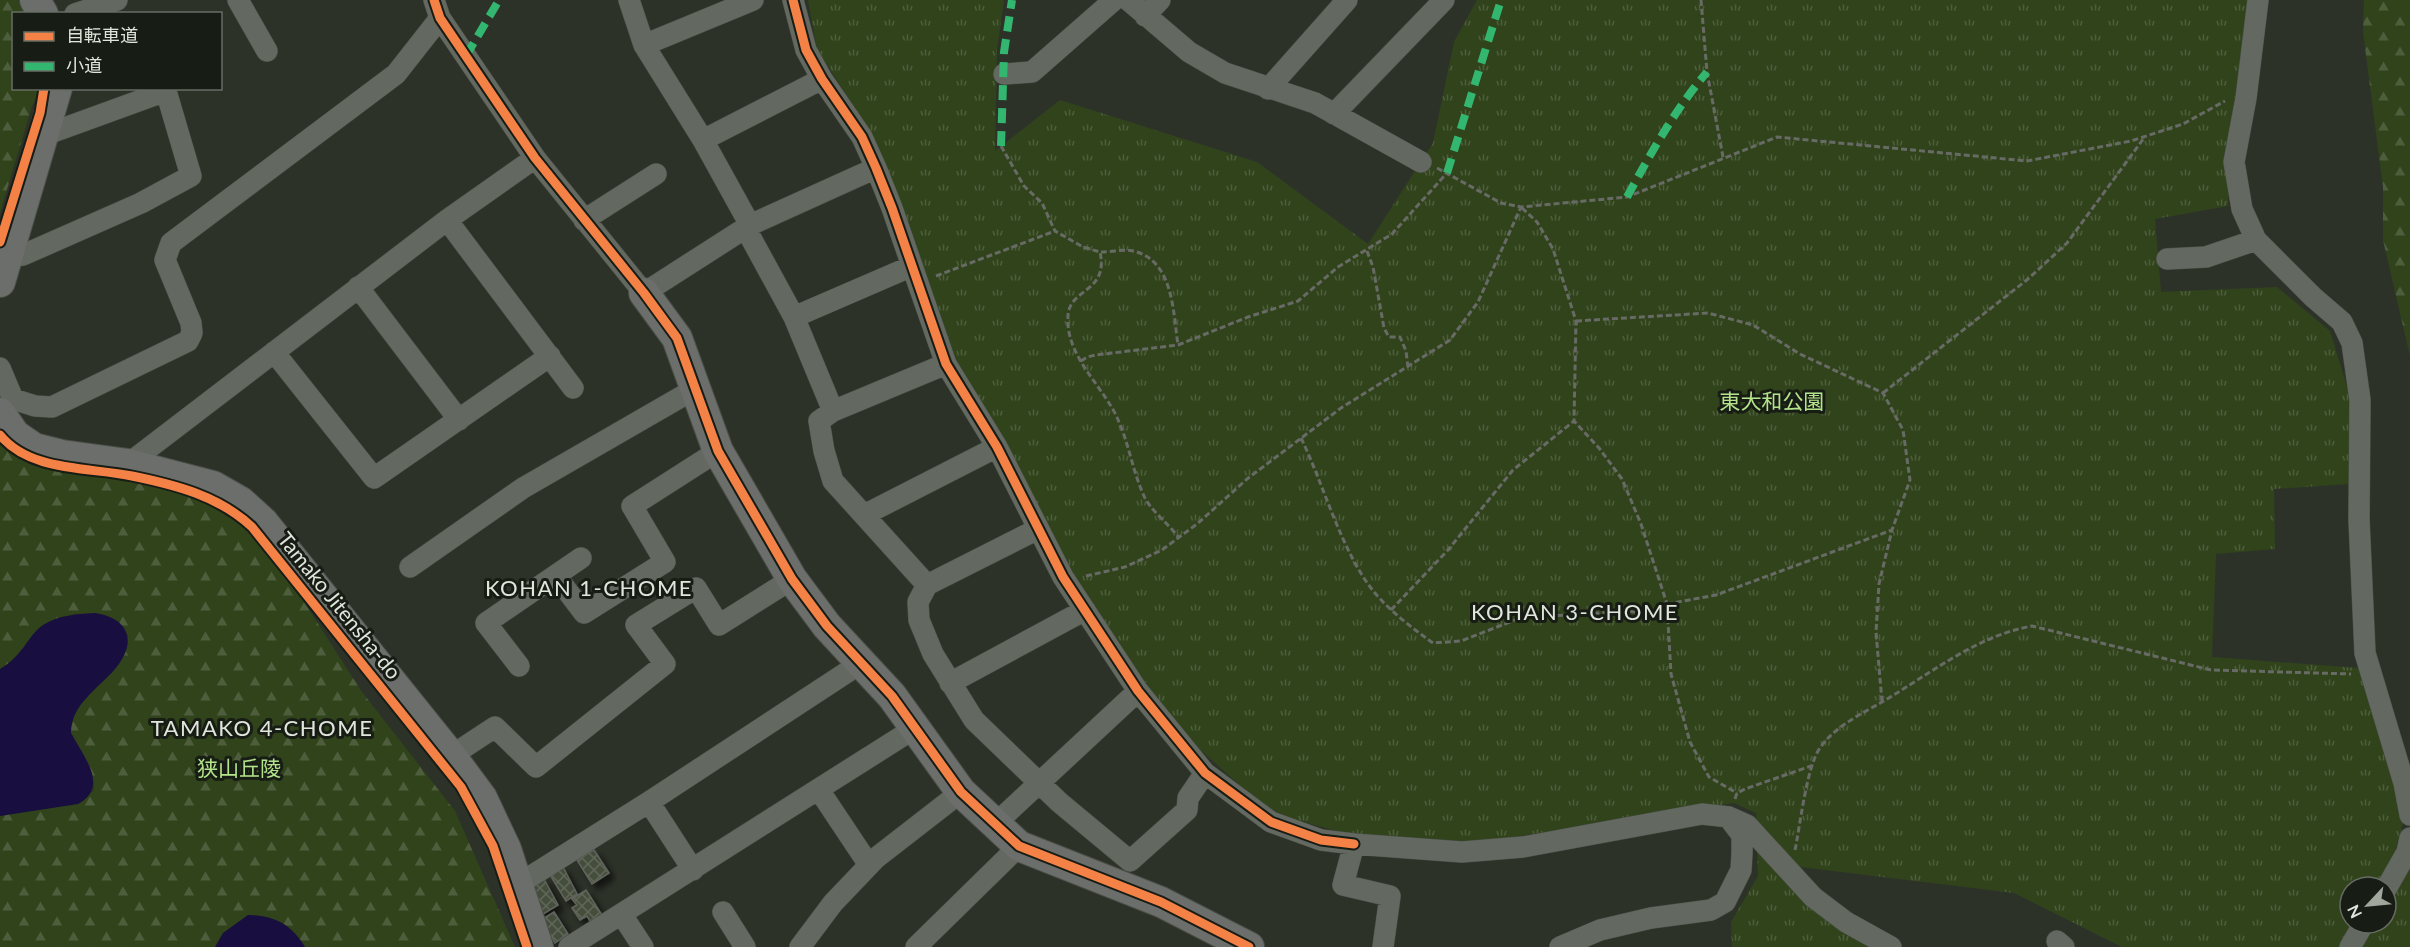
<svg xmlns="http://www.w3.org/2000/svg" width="2410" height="947" font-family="Lato,'Noto Sans JP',sans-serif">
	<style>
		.forest { fill: url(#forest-firs) }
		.park { fill: url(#park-tufts); fill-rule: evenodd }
		.water { fill: #180e3f }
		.building { fill: url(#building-cross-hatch); stroke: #5f645c; stroke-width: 1.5; filter: url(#shadow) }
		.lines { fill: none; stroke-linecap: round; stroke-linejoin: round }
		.street-casing { stroke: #4a4f47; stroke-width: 22 }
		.secondary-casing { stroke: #4a4f47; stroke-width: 32 }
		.path { stroke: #686b65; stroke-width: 3; stroke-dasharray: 6 3; stroke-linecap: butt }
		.street { stroke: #636860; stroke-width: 21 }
		.secondary { stroke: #6b6e6b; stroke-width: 30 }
		.quiet { stroke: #33b770; stroke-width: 8; stroke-dasharray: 15 8; stroke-linecap: butt }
		.cycleway-casing { stroke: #171c14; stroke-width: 13 }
		.cycleway { stroke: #f48246; stroke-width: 9 }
		.labels { text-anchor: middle; stroke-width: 6; stroke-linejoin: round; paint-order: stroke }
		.park-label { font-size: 21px; fill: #b3e38a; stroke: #171c14 }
		.street-label { font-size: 21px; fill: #e0e6dc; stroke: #171c14 }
		.neighbourhood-label { font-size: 22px; letter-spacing: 1.5px; fill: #e0e6dc; stroke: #171c14 }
	</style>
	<defs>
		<pattern id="forest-firs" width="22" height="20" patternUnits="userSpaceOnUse" patternTransform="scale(1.5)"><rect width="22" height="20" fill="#30431b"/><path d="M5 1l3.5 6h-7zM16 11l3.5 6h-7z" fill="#4e5e3c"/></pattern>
		<pattern id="park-tufts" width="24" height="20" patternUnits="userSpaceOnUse" patternTransform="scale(1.5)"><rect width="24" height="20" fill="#30431b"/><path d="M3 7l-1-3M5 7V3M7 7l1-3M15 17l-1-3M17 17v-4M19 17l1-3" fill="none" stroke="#4e5e3c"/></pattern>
		<pattern id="building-cross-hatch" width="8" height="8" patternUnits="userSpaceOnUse" patternTransform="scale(1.5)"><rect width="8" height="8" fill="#454d3d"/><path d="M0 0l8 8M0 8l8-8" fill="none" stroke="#606758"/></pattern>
		<filter id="shadow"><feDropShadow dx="5.5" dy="5.5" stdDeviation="3" flood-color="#0009"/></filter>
	</defs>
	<rect width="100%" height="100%" fill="#2d3229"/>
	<!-- forest -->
	<path class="forest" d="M0,0H18L26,13L14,14V88L41,89L32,106L0,213Z
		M2364,0H2410V356L2383,240V187L2363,32Z
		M0,443L16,456L41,467L146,484L204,501L245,528L273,554L362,692L455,811L515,947H305C291,924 274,915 248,915L215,947H0V816L93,792C98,771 80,751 71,733C71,704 97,689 114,669C124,659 125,648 128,635L95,613L75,614L54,620L20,656L0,669Z"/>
	<!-- park -->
	<path class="park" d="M808,0H1004L997,50L995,151L1060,100L1257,162L1368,244L1433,143L1454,42L1477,0H2252L2231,150L2228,206L2155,219L2161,292L2277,287L2330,331L2352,403L2349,484L2274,489L2275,549L2216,554L2212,657L2359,668L2404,819L2394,856H2410V947H2122L2014,893L1776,864L1842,928L1868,947H1732L1731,922L1758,876L1756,813L1734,803L1467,844L1351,835L1271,813L1177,729L1074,576L956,359L924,281L872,135L817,49ZM2350,887H2386V923H2350Z"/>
	<!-- water -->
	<path class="water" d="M95,613C129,618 138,642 115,669C98,689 71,704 71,733C83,756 110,787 78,804L0,816V669C23,656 28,635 43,625C58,615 78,614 95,613Z
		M248,915C274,916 291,924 305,947H215L223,933Z"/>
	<!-- building -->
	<path class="building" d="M594,850L609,873L592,884L577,860Z
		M563,867L577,894L566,901L550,875Z
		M544,879L558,905L540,916L529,888Z
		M586,890L602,915L591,923L587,916L580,920L572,908L577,905L572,899Z
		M554,912L568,934L555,943L541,920Z"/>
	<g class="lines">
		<defs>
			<path id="street" d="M238,0L267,51
				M434,0L440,18L535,158L644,293L750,225L876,168
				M629,0L644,45L703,140L750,225
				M793,0L806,50L822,79L862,137L876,168L892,208L946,364L997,447L1063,577L1138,691L1205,773L1271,822L1321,840L1354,844
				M1128,0L1189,52L1225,73L1315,103L1421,162
				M2258,0L2246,98L2234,162L2242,209L2256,240L2313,297L2342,322L2352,343L2360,400L2359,520L2365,653L2404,783L2410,815
				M75,14L117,0
				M1145,16L1160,0
				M644,45L753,0
				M1004,74L1032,72L1114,0
				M1268,89L1347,0
				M1334,114L1444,0
				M703,140L822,79
				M447,220L573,388
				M584,220L656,174
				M746,229L794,317L833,411
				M7,257L23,255L141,203L191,176L166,91L45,135
				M2167,259L2206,257L2256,240
				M358,287L459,420
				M794,317L912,266
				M274,352L374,478L550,356
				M0,368L13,399L35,406L52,407L188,341L192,333L191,323L165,260L171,243L396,74L440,18
				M128,464L447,220L535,158
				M864,515L997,447
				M1038,529L927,585L918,602L919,620L933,654L974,720L1059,802L1130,861L1187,810L1188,798L1205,773
				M410,567L523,488L693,390
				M556,576L584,613L665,562L632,506L718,451
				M927,585L833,481L824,451L819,421L833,411L946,364
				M519,666L486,623L581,558
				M950,683L1085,610
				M451,756L495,727L536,767L665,664L636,625L696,588L719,625L792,579
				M819,790L869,865
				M649,802L693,870
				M994,825L1138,691
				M517,885L649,802L861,663
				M2386,889L2407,852L2410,838
				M723,912L745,947
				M622,915L643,947
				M2057,941L2064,947
				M569,947L915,728
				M800,947L833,903L876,858L961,792
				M916,947L1019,846
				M1383,947L1390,896L1343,885L1354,844L1462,852L1523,847L1702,814L1729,817L1747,825L1813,897L1846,922L1891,947
				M1560,947L1600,930L1651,918L1711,910L1725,902L1741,870L1742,853V835L1729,818
				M2350,947L2364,923"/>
			<path id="secondary" d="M35,0L43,14
				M0,282L57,88
				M644,293L677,338L718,451L792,579L827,626L892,696L961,792L1019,846L1161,902L1249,947
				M0,413L15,435L34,448L62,455L128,464L213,486L241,502L263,522L451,756L482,798L506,849L538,947"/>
		</defs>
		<!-- street casing -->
		<use href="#street" class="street-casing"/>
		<!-- secondary casing -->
		<use href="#secondary" class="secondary-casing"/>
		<!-- path -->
		<path class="path" d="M1701,0L1707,72L1723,157
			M1001,146L1024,186L1042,203L1055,231L1083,247L1100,252C1109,293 1069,288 1068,316C1065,357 1105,387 1119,422C1129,445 1133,472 1144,496C1150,510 1169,524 1179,538
			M1437,168L1501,203L1521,207L1627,197L1777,137L2027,161L2131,141L2183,124L2225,101
			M1522,208L1537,222L1553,249L1576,321L1574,421L1599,448L1622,479L1641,524L1667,604L1671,674L1690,742L1709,777L1737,793
			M1367,251L1373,267L1384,328L1389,337H1400L1406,351L1408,367
			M1101,252C1111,252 1124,249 1133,251C1174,260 1173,313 1178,345
			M936,276L1055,231
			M1576,321L1708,313L1753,325L1800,354L1883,393L1903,430L1910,480L1892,530L1879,584L1876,632L1882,702
			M1081,361L1087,357L1096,355L1178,345L1248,317L1298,301L1338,267L1392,234L1447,173
			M1883,393L2028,279L2067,243L2144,138
			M1301,438C1324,485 1341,551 1374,592C1391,612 1412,628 1433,643L1461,641L1520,618L1630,611L1668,621
			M1086,576L1125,567L1162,550L1197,524L1247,479L1341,408L1450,340L1478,302L1521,207
			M1667,604L1716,595L1892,530
			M1391,610L1448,550L1513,470L1574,421
			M1735,799L1737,793L1745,789L1811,766
			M1795,850C1800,826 1807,765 1820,748C1834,727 1861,714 1882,702C1930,674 1976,636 2032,626L2211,670L2351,674"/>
		<!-- street -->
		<use href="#street" class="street"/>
		<!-- secondary -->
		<use href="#secondary" class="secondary"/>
		<!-- quiet -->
		<path class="quiet" d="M466,56L499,0
			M1001,146L1004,52L1012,0
			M1447,173L1501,0
			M1627,197C1651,153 1674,111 1707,72"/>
		<defs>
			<path id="cycleway" d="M434,0L440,18L535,158L644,293L677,338L718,451L792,579L827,626L892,696L961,792L1019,846L1161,902L1249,947
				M793,0L806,50L822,79L862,137L876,168L892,208L946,364L997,447L1063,577L1138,691L1205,773L1271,822L1321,840L1354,844
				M0,242L40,113L44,88
				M0,435C30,472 89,467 132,476C176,485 219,496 252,527L461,787L493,846L527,947"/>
		</defs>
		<!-- cycleway casing -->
		<use href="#cycleway" class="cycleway-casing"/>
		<!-- cycleway -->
		<use href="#cycleway" class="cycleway"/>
	</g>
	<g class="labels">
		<!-- park labels -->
		<g class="park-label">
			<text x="1772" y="409">東大和公園</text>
			<text x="239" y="776">狭山丘陵</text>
		</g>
		<!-- street labels -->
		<g class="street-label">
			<text transform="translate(339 606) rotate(51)" y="7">Tamako Jitensha-do</text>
		</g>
		<!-- neighbourhood labels -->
		<g class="neighbourhood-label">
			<text x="589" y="596">KOHAN 1-CHOME</text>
			<text x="1575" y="620">KOHAN 3-CHOME</text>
			<text x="262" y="736">TAMAKO 4-CHOME</text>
		</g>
	</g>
	<!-- legend -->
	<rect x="12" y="12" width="210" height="78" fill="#171c14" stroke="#676d64" stroke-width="1.5"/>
	<rect x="24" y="32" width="30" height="9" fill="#f48246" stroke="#676d64" stroke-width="1.5"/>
	<text x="66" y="42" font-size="18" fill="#e0e6dc">自転車道</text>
	<rect x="24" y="62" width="30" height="9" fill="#33b770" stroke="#676d64" stroke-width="1.5"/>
	<text x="66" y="72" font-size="18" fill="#e0e6dc">小道</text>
	<!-- north arrow -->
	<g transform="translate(2368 905) rotate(244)"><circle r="28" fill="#171c14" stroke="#676d64" stroke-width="1.5"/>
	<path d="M0-4.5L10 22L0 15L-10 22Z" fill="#a1a79d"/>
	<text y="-9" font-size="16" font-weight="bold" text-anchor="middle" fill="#e0e6dc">N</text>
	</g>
</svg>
